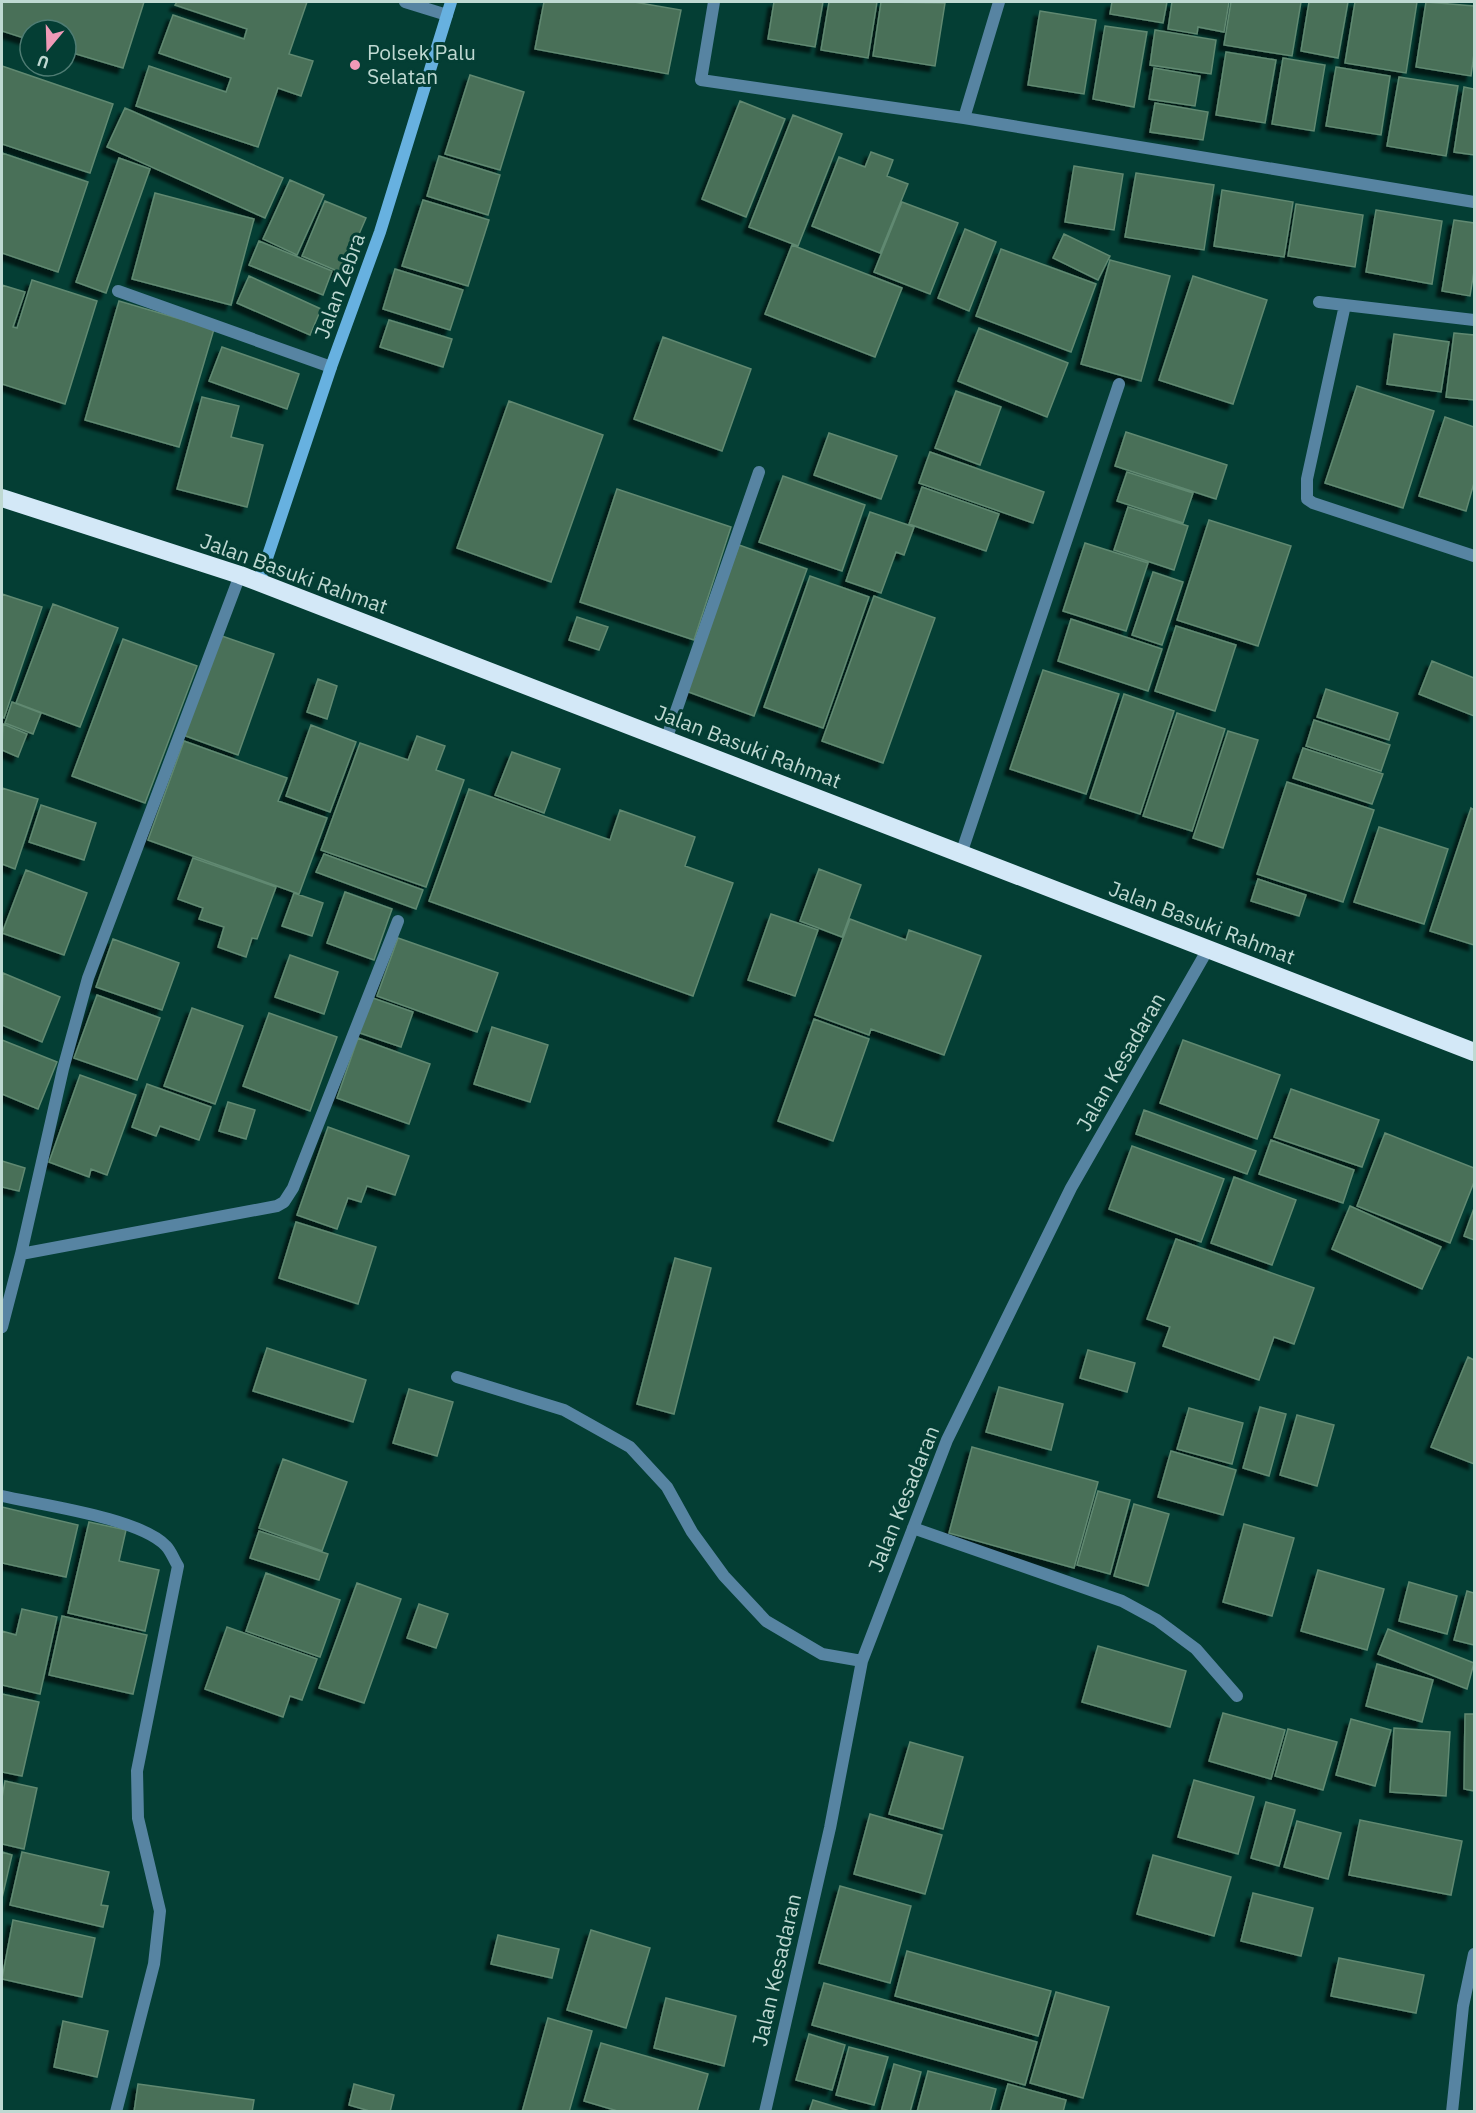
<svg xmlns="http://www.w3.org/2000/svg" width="1476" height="2113" font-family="'IBM Plex Sans',sans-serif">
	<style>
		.building { fill: #486f58; stroke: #618971; stroke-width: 1.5; filter: url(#shadow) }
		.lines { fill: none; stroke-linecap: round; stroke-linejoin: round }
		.street { stroke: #5784a2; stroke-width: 12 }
		.secondary { stroke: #67b1e0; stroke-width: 12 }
		.highway { stroke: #d3e8f7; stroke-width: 18 }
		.poi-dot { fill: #f09ab7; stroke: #043e34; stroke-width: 2 }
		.labels { text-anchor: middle; stroke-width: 6; stroke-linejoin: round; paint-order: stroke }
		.poi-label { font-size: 21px; fill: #bfd9d2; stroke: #043e34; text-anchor: start }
		.street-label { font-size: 21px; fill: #bfd9d2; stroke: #043e34 }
	</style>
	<defs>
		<filter id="shadow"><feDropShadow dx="-5.5" dy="5.5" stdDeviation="1.5" flood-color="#0009"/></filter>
	</defs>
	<rect width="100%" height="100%" fill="#043e34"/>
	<!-- building -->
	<path class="building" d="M2,2H144L123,68L66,51V30H30V40L2,31Z
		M177,2H307L289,54L313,61L301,96L278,88L258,147L136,106L149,66L226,92L231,78L159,53L173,15L244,39L247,29L175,5Z
		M544,2H634L681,10L668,74L535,49Z
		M774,2H823L815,47L768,39Z
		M829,2H877L868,58L821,50Z
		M881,2L945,3L935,66L873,56Z
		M1112,2H1167L1163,23L1110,14Z
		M1172,2H1229L1224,32L1198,27L1197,34L1168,29Z
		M1231,2H1301L1292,56L1224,45Z
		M1309,2H1348L1338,58L1301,51Z
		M1355,2H1417L1406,73L1345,63Z
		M1426,2L1474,6V53L1471,76L1416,67Z
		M1040,11L1096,20L1084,94L1028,85Z
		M1105,26L1147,32L1134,107L1093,99Z
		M1155,30L1216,40L1211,74L1150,65Z
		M1226,52L1276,60L1265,123L1216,115Z
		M1283,58L1325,65L1314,131L1272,124Z
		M2,66L113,104L90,173L2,144Z
		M1336,67L1390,76L1381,135L1326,126Z
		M1154,68L1200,76L1195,106L1149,99Z
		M470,75L524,92L500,170L445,154Z
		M1399,77L1458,86L1446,156L1387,146Z
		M1464,87L1474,89V155L1454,152Z
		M740,101L785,119L746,217L702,199Z
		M1155,103L1208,112L1203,140L1150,132Z
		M125,108L283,178L265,218L107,147Z
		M793,115L842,134L798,246L749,227Z
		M871,152L893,160L887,176L908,184L880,253L812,226L839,157L865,167Z
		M2,153L88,182L58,272L2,253Z
		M439,156L500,175L488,215L427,196Z
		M119,158L150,169L106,293L76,282Z
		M1074,166L1123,174L1114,230L1065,222Z
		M1136,173L1214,185L1204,250L1125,237Z
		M290,180L324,195L297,255L263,239Z
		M1222,190L1293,202L1284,257L1214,246Z
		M155,193L254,219L231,305L132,279Z
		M423,200L489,220L468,286L402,266Z
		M325,201L366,218L342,273L302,256Z
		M902,202L958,223L930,294L874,272Z
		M1296,204L1363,215L1355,267L1288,256Z
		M1376,210L1442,221L1432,284L1366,272Z
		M1454,220L1474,223V271L1470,296L1442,291Z
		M965,229L996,242L969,311L938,298Z
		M1064,234L1110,256L1098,280L1053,258Z
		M259,241L332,271L323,295L249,265Z
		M792,245L902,288L875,357L765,314Z
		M1001,249L1096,284L1071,352L976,316Z
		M1110,260L1170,276L1141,381L1081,364Z
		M395,269L463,290L450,330L383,309Z
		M249,276L321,309L310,335L237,303Z
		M1193,276L1267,300L1233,404L1159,380Z
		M32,280L97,301L65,404L2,384V285L25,292L13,327L17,328Z
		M119,301L214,329L179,447L85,420Z
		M389,320L452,339L443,367L380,347Z
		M979,328L1068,363L1047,417L958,381Z
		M1454,333L1474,335V400L1446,397Z
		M1394,334L1449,342L1441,392L1387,384Z
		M663,337L751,369L722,451L634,419Z
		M222,347L299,374L287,409L209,381Z
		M1357,386L1434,411L1403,508L1325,483Z
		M956,391L1001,407L980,465L935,448Z
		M202,397L239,406L231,437L263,445L247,507L177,489Z
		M509,401L603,435L551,582L457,548Z
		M1445,417L1474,427V483L1466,511L1419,496Z
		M1126,432L1227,465L1216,499L1115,466Z
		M829,433L897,456L881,499L814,475Z
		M930,452L1044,492L1033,523L919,483Z
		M1127,472L1193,493L1183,523L1117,501Z
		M783,476L865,505L842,571L759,542Z
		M922,487L999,514L986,551L909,524Z
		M617,489L731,527L694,640L580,602Z
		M1128,507L1188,526L1174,570L1114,550Z
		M870,512L914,527L904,555L896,552L881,593L846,581Z
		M1209,520L1291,546L1258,646L1177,620Z
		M1085,543L1148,563L1126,631L1063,611Z
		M739,545L807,569L754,716L686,691Z
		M1153,572L1183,582L1162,645L1132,635Z
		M810,576L869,597L823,728L764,707Z
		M2,594L42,607L4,718L2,717Z
		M874,596L935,618L883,763L822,741Z
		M53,604L118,628L80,727L16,703Z
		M577,617L608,627L599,650L569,640Z
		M1071,619L1162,649L1148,691L1058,661Z
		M1176,626L1236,645L1215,711L1155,691Z
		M219,635L274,654L238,755L183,735Z
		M123,639L197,666L145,803L72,776Z
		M1432,661L1474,678V716L1419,694Z
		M1043,670L1119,694L1086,794L1010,769Z
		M318,679L337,686L327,719L307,712Z
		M1326,689L1398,713L1389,740L1317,717Z
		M1124,694L1174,711L1140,814L1090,798Z
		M12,702L41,713L33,734L5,723Z
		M1177,713L1225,729L1192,831L1143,816Z
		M1314,720L1390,745L1381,771L1306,746Z
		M3,724L27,734L18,757L2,750Z
		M311,725L356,742L330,812L286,796Z
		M1228,731L1258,740L1223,848L1193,838Z
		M417,736L445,746L436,770L464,780L426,887L321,850L360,743L408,760Z
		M184,741L287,778L278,801L327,818L299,894L148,840Z
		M1303,748L1383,774L1372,804L1293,778Z
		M512,752L560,769L544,813L495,795Z
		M1287,782L1374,810L1343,902L1257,874Z
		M2,788L38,799L15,869L2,864Z
		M469,789L610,840L620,810L695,837L685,866L733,883L693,996L429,901Z
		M41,805L96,823L84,860L29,842Z
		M1471,808L1474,810V945L1430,931Z
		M1379,827L1448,849L1424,924L1354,902Z
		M324,854L423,890L416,909L316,872Z
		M193,858L276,887L257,939L252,938L246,957L218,947L224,927L199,919L203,908L178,899Z
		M819,869L861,885L842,937L800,921Z
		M26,870L87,893L64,955L2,933Z
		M1258,879L1306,895L1299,916L1251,901Z
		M345,892L392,909L374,960L327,943Z
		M294,893L323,903L312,936L282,926Z
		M771,914L818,930L795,996L748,980Z
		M850,919L906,940L909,930L981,956L944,1055L871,1029L869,1035L815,1015Z
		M398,938L498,973L477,1032L377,996Z
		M113,939L179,963L162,1010L96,987Z
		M290,955L338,972L324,1014L275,997Z
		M3,973L60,997L42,1042L2,1025Z
		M97,995L160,1018L137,1080L74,1058Z
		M370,997L413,1012L401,1047L357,1032Z
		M192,1008L243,1026L215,1104L164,1086Z
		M269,1013L337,1037L310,1111L243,1086Z
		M814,1019L869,1039L833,1141L778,1121Z
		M492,1027L548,1045L530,1102L474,1084Z
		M358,1038L430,1064L409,1124L337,1098Z
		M2,1040L57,1062L38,1109L2,1094Z
		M1183,1040L1280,1075L1257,1139L1160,1103Z
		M80,1075L136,1095L107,1175L91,1169L89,1177L49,1162Z
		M147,1084L211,1107L199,1140L160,1126L156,1136L132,1127Z
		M1291,1089L1379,1120L1362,1167L1274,1137Z
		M228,1102L255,1110L246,1139L219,1131Z
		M1144,1110L1256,1151L1247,1174L1136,1134Z
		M328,1127L409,1156L395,1195L367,1186L361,1202L348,1198L337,1229L297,1215Z
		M1385,1133L1474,1168V1182L1450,1243L1357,1206Z
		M1271,1140L1354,1170L1343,1203L1259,1174Z
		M1132,1146L1224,1179L1201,1242L1109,1209Z
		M2,1161L25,1168L19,1191L2,1187Z
		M1234,1177L1296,1200L1272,1265L1211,1243Z
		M1350,1206L1441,1247L1422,1289L1332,1249Z
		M1474,1208V1240L1464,1236Z
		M296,1222L376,1247L358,1304L279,1278Z
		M1176,1239L1314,1288L1294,1344L1274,1337L1259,1380L1163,1346L1170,1327L1147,1319Z
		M675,1258L711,1268L674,1414L637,1404Z
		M267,1348L366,1380L353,1422L253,1391Z
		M1088,1350L1135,1363L1127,1392L1080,1378Z
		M1468,1357L1474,1360V1464L1431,1447Z
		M999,1387L1063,1404L1051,1450L986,1432Z
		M409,1389L453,1402L437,1456L393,1443Z
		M1260,1407L1286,1414L1269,1476L1243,1468Z
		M1189,1408L1243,1423L1232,1464L1177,1449Z
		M1297,1415L1334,1425L1317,1486L1280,1475Z
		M972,1447L1098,1482L1074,1568L949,1533Z
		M1171,1451L1236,1470L1223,1515L1158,1497Z
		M283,1459L347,1482L322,1551L259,1528Z
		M1098,1491L1130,1500L1110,1574L1077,1565Z
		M1134,1504L1169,1514L1148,1586L1114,1576Z
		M2,1507L78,1525L66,1577L2,1563Z
		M89,1522L126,1530L119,1561L159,1570L145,1631L68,1613Z
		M1244,1524L1294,1538L1272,1616L1223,1602Z
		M259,1531L328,1554L319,1580L250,1558Z
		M1318,1570L1384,1589L1367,1650L1301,1631Z
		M266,1573L340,1600L320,1657L246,1631Z
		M1409,1582L1457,1596L1447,1634L1399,1621Z
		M357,1583L401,1599L364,1703L319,1688Z
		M1467,1591L1474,1593V1645L1454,1640Z
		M419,1604L448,1614L436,1648L407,1638Z
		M22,1609L57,1617L40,1694L2,1685V1631L16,1635Z
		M62,1616L147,1635L133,1694L49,1675Z
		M227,1627L317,1659L302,1700L290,1696L283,1717L205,1689Z
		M1388,1629L1474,1663L1467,1689L1378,1654Z
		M1098,1646L1186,1671L1170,1727L1082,1702Z
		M1377,1664L1433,1680L1422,1722L1366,1706Z
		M2,1694L39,1702L22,1776L2,1772Z
		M1223,1713L1285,1730L1271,1779L1209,1761Z
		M1465,1714H1474V1791L1464,1789Z
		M1351,1719L1391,1730L1375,1786L1336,1775Z
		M1394,1728L1450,1732L1446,1796L1390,1792Z
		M1288,1729L1337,1742L1323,1790L1275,1776Z
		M910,1742L963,1757L943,1829L889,1814Z
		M1194,1780L1254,1797L1238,1854L1178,1837Z
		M5,1781L37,1788L24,1849L2,1844V1798Z
		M1266,1802L1295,1810L1279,1866L1251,1858Z
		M870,1814L942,1835L925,1894L854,1874Z
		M1360,1820L1462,1841L1451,1895L1349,1875Z
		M1297,1821L1341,1833L1328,1879L1284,1867Z
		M2,1852L12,1855L2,1898Z
		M22,1852L109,1872L101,1905L108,1906L103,1927L10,1905Z
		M1153,1855L1231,1877L1214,1936L1137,1914Z
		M840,1886L911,1906L890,1983L819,1963Z
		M1253,1893L1313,1908L1301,1956L1241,1941Z
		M13,1920L95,1938L82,1997L2,1979Z
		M591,1930L650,1948L626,2028L567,2010Z
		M498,1935L559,1949L552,1978L491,1964Z
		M907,1951L1051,1991L1038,2036L895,1996Z
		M1339,1958L1424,1975L1416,2013L1331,1996Z
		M824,1983L1037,2042L1025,2085L812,2025Z
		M1056,1992L1109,2007L1083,2098L1030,2083Z
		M666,1998L736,2016L724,2066L654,2048Z
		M548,2018L592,2031L569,2112H522Z
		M63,2021L108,2031L97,2077L54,2067Z
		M809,2034L845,2045L832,2090L796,2080Z
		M601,2043L708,2074L697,2112H621L584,2101Z
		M849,2047L888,2057L874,2105L836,2095Z
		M894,2064L921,2072L910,2112H881Z
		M928,2071L996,2089L990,2112H917Z
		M138,2084L254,2100L252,2112H134Z
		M354,2084L394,2095L390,2112H373L349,2105Z
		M1008,2084L1066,2100L1063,2112H1000Z
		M813,2100L853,2112H809Z"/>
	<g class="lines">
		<!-- street -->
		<path class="street" d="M405,2L447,15
			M714,2L701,80L964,118L1474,202
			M964,118L999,2
			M118,291L331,367
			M1319,302L1474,320
			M1345,305L1307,479V499L1313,503L1474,556
			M666,740L759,472
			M961,854L1119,384
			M21,1254L277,1206L284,1202L293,1188L398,921
			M2,1327L21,1254L63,1069L88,978L240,575
			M457,1377L564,1410L630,1447L667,1487L692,1532L724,1576L766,1621L822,1654L862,1661
			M2,1496C41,1505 140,1518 166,1546C171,1551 174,1560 178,1566L137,1771L138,1818L160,1911L154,1964L116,2112
			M913,1528L1122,1601L1157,1620L1196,1649L1237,1696
			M765,2112L830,1828L862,1661L947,1440L1071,1188L1208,949
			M1452,2112L1463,2006L1474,1954"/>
		<!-- secondary -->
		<path class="secondary" d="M259,582L331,367L380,232L451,2"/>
		<!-- highway -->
		<path class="highway" d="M2,498L240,575L1474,1052"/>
	</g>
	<!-- markers -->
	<circle class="poi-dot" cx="355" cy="65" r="6"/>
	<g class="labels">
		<!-- poi labels -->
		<g class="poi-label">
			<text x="367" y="60">Polsek Palu<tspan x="367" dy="24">Selatan</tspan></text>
		</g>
		<!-- street labels -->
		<g class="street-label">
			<text transform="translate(340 286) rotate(-70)" y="7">Jalan Zebra</text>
			<text transform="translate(294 574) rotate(20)" y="7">Jalan Basuki Rahmat</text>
			<text transform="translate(748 747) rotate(21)" y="7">Jalan Basuki Rahmat</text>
			<text transform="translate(1202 923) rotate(21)" y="7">Jalan Basuki Rahmat</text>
			<text transform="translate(1121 1062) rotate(-60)" y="7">Jalan Kesadaran</text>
			<text transform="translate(904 1499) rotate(-68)" y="7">Jalan Kesadaran</text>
			<text transform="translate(777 1970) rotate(-77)" y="7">Jalan Kesadaran</text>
		</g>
	</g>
	<!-- border -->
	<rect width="1476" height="2113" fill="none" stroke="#bfd9d2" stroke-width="6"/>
	<!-- north arrow -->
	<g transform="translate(48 48) rotate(199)"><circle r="28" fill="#043e34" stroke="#4f7c73" stroke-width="1.5"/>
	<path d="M0-4.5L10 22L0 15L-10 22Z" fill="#f09ab7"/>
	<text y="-9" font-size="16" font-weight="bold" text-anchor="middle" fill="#bfd9d2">U</text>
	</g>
</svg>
